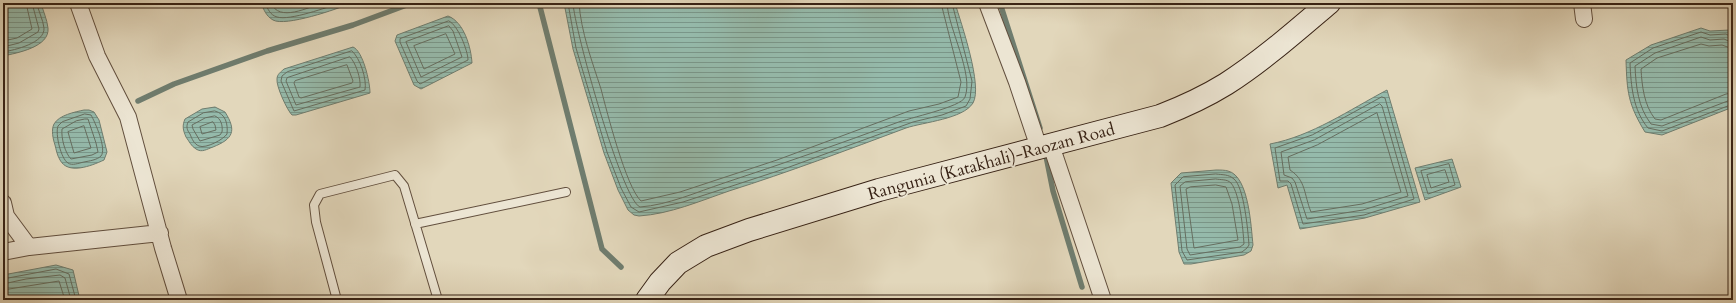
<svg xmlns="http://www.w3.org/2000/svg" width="1736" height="303" font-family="Cardo,serif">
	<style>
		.water { fill: url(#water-rules); stroke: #6f7d6f }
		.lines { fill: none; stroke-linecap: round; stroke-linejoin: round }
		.shore { stroke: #666e60; stroke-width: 1 }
		.stream { stroke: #6f7d6f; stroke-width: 5.5 }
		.service-casing { stroke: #624f3e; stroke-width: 10 }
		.minor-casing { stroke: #624f3e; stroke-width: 18 }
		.secondary-casing { stroke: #372215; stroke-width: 24 }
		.service { stroke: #ece5d3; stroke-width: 8 }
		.minor { stroke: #ece5d3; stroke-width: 16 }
		.secondary { stroke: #ece5d3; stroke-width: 22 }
		.labels { text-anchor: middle; stroke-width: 3.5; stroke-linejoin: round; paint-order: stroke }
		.street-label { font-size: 17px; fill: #372215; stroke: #ece5d3 }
	</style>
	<defs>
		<pattern id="water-rules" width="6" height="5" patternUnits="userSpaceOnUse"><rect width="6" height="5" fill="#95baab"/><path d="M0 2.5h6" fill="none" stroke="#7a978a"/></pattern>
	</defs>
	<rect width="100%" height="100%" fill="#e2d7bb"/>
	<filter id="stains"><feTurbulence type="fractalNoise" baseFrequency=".005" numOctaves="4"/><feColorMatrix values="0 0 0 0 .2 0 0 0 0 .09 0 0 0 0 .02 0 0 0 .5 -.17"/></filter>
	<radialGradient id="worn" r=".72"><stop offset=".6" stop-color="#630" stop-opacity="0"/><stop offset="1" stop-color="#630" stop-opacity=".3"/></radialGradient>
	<!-- water -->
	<path class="water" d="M3,3H41C43,11 47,19 48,28C50,47 17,53 3,56Z
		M261,3H351C338,9 285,27 273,20C266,16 264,10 261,3Z
		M564,3H955C961,23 983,86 973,103C963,119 924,122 906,128C847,150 789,172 729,191C700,201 670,214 639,216L634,215L628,210L618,190L604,153L573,49Z
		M448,16C464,22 471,47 472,63L421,89L414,85L395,41L397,35Z
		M1701,28L1710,31L1730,30L1733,39V107L1662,135L1645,132C1628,104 1627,92 1626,60L1651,45Z
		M353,47C363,51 370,82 370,93L296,115H292C287,110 276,86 277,79C277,74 281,72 284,69Z
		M1387,90L1420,202L1365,218L1300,229L1287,185L1278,188L1270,144C1312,136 1349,110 1387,90Z
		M215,107L225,112C237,131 233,139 213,147C207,149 202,153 196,149C191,146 189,141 186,137C183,130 182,126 185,119L202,109Z
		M84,110H89L94,112L99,120L107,152L104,160C91,166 68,175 60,160C57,155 56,149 55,145C53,139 51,130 54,124C59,115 75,112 84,110Z
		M1452,159L1461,187L1425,200L1415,168Z
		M1216,170C1220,170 1225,170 1228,171C1249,176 1251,227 1253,245L1251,251L1244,255L1191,264H1184L1179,252L1171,183L1181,173Z
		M56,265L73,270L80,300H3V275Z"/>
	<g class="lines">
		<!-- shore -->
		<path class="shore" d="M265,3C268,9 270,15 277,17C290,21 327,7 341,3
			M271,3C279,23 308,7 323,3
			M568,3L576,48L607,152L621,188L631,207L639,212L683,202L781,170L913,122L942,115L966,106L970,99L972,81L952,3
			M573,3C574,28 622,200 640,207C668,205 697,192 724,183C782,164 839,144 896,123C908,118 962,107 965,97C974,74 948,28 947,3
			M579,3C581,32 592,61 601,89C607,112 626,187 641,201L680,192L777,160L909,111L939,104L958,97L961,82L941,3
			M449,21C458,25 468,51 468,60L420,84L417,81L400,42V39Z
			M449,26L453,31L462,57L421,77L406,42Z
			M446,34L455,54L424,69L414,46Z
			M1733,38L1726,34L1710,35L1701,32L1653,48L1630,63C1631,86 1633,110 1648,128L1662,131L1733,104
			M3,41L17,38L32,29L26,3
			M1733,43L1724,39L1710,40L1701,37L1655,53L1635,66C1636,87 1638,107 1651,124L1662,126L1733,99
			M3,47L19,43L38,32L39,29L32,3
			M1733,49L1722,45L1709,46L1701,44L1657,58L1641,69C1642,86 1644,105 1655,119L1661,120L1726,94L1733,93
			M352,51C360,58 367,79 365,90L294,111L281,81L282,76L287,72Z
			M3,52C15,50 45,43 44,28C43,19 38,11 37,3
			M350,57C356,63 361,79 360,87L296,105L286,81L287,78Z
			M347,65L353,81L352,83L301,98L299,97L294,83L295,81Z
			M1382,97L1385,98L1414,199L1364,215L1303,224L1291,184L1288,181H1280L1275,148L1312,135Z
			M1380,104L1382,106L1408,196L1363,210L1307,219L1295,182L1292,178L1284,175L1281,152L1314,140Z
			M215,111C226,114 228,124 227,134C224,139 206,149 199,146C194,144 192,139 190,134C187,130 186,127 188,122L203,113Z
			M1377,113L1401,192L1362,204L1311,212C1304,195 1306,180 1290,170L1288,157L1317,145Z
			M85,114L91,115C95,122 107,149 101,156C97,160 89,161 84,162C79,163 72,166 68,163C61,159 55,134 58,126L62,122Z
			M215,116C221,118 223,126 222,132L220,135L200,141L193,129L192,125L205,118Z
			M85,119H88L96,143L98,152L92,155L71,159C65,153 61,138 62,129L76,121Z
			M213,122L215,125L216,130L202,134L200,127Z
			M84,126L91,148L74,153L68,132Z
			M1449,164L1455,185L1428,194L1421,171Z
			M1445,170L1449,182L1431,188L1427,175Z
			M1216,174C1223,175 1228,174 1234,179C1244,187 1248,231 1249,245L1247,248L1242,252L1187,260L1182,251L1175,185L1183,177Z
			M1216,179C1221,180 1227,179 1231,183C1240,194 1243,229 1244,244L1240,247L1190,255L1187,249L1180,186L1185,182Z
			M1216,185L1226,187L1232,204L1238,240L1194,248L1186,189L1190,187Z
			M3,279L56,269L69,274L76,300
			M3,284L26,279L60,275L65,278L71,300
			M3,290L59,281L65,300"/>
		<!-- stream -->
		<path class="stream" d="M539,3L602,249L621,267
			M1000,3L1040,128
			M138,101L174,84L267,51L353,25L412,3
			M1045,151L1053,191L1082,287"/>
		<defs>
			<path id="service" d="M415,224L566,192
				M337,300L316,222L314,205L320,194L395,175L404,186L438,300"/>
			<path id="minor" d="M78,3L97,56L128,117L163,248L179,300
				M987,3L1017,82L1039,148
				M1582,3L1584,19
				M1051,145L1103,300
				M3,203L6,216L29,247
				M3,252L29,247L160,233"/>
			<path id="secondary" d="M647,300L660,282L678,263L706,246L749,230L879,190L1160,116C1183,107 1205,97 1226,84C1262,61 1296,31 1329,3"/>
		</defs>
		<!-- service casing -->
		<use href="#service" class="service-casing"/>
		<!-- minor casing -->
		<use href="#minor" class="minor-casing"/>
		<!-- secondary casing -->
		<use href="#secondary" class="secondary-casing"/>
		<!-- service -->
		<use href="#service" class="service"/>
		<!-- minor -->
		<use href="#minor" class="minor"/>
		<!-- secondary -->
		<use href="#secondary" class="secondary"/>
	</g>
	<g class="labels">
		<!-- street labels -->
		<g class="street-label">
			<text transform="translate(991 161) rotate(-15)" y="6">Rangunia (Katakhali)-Raozan Road</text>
		</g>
	</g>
	<!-- margin -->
	<rect width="1736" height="303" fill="none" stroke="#e2d7bb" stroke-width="16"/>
	<rect x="4" y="4" width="1728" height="295" fill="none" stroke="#372215" stroke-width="2"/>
	<rect x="8" y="8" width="1720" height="287" fill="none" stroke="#372215"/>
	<rect width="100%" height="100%" filter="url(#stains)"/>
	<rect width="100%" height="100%" fill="url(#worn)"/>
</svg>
